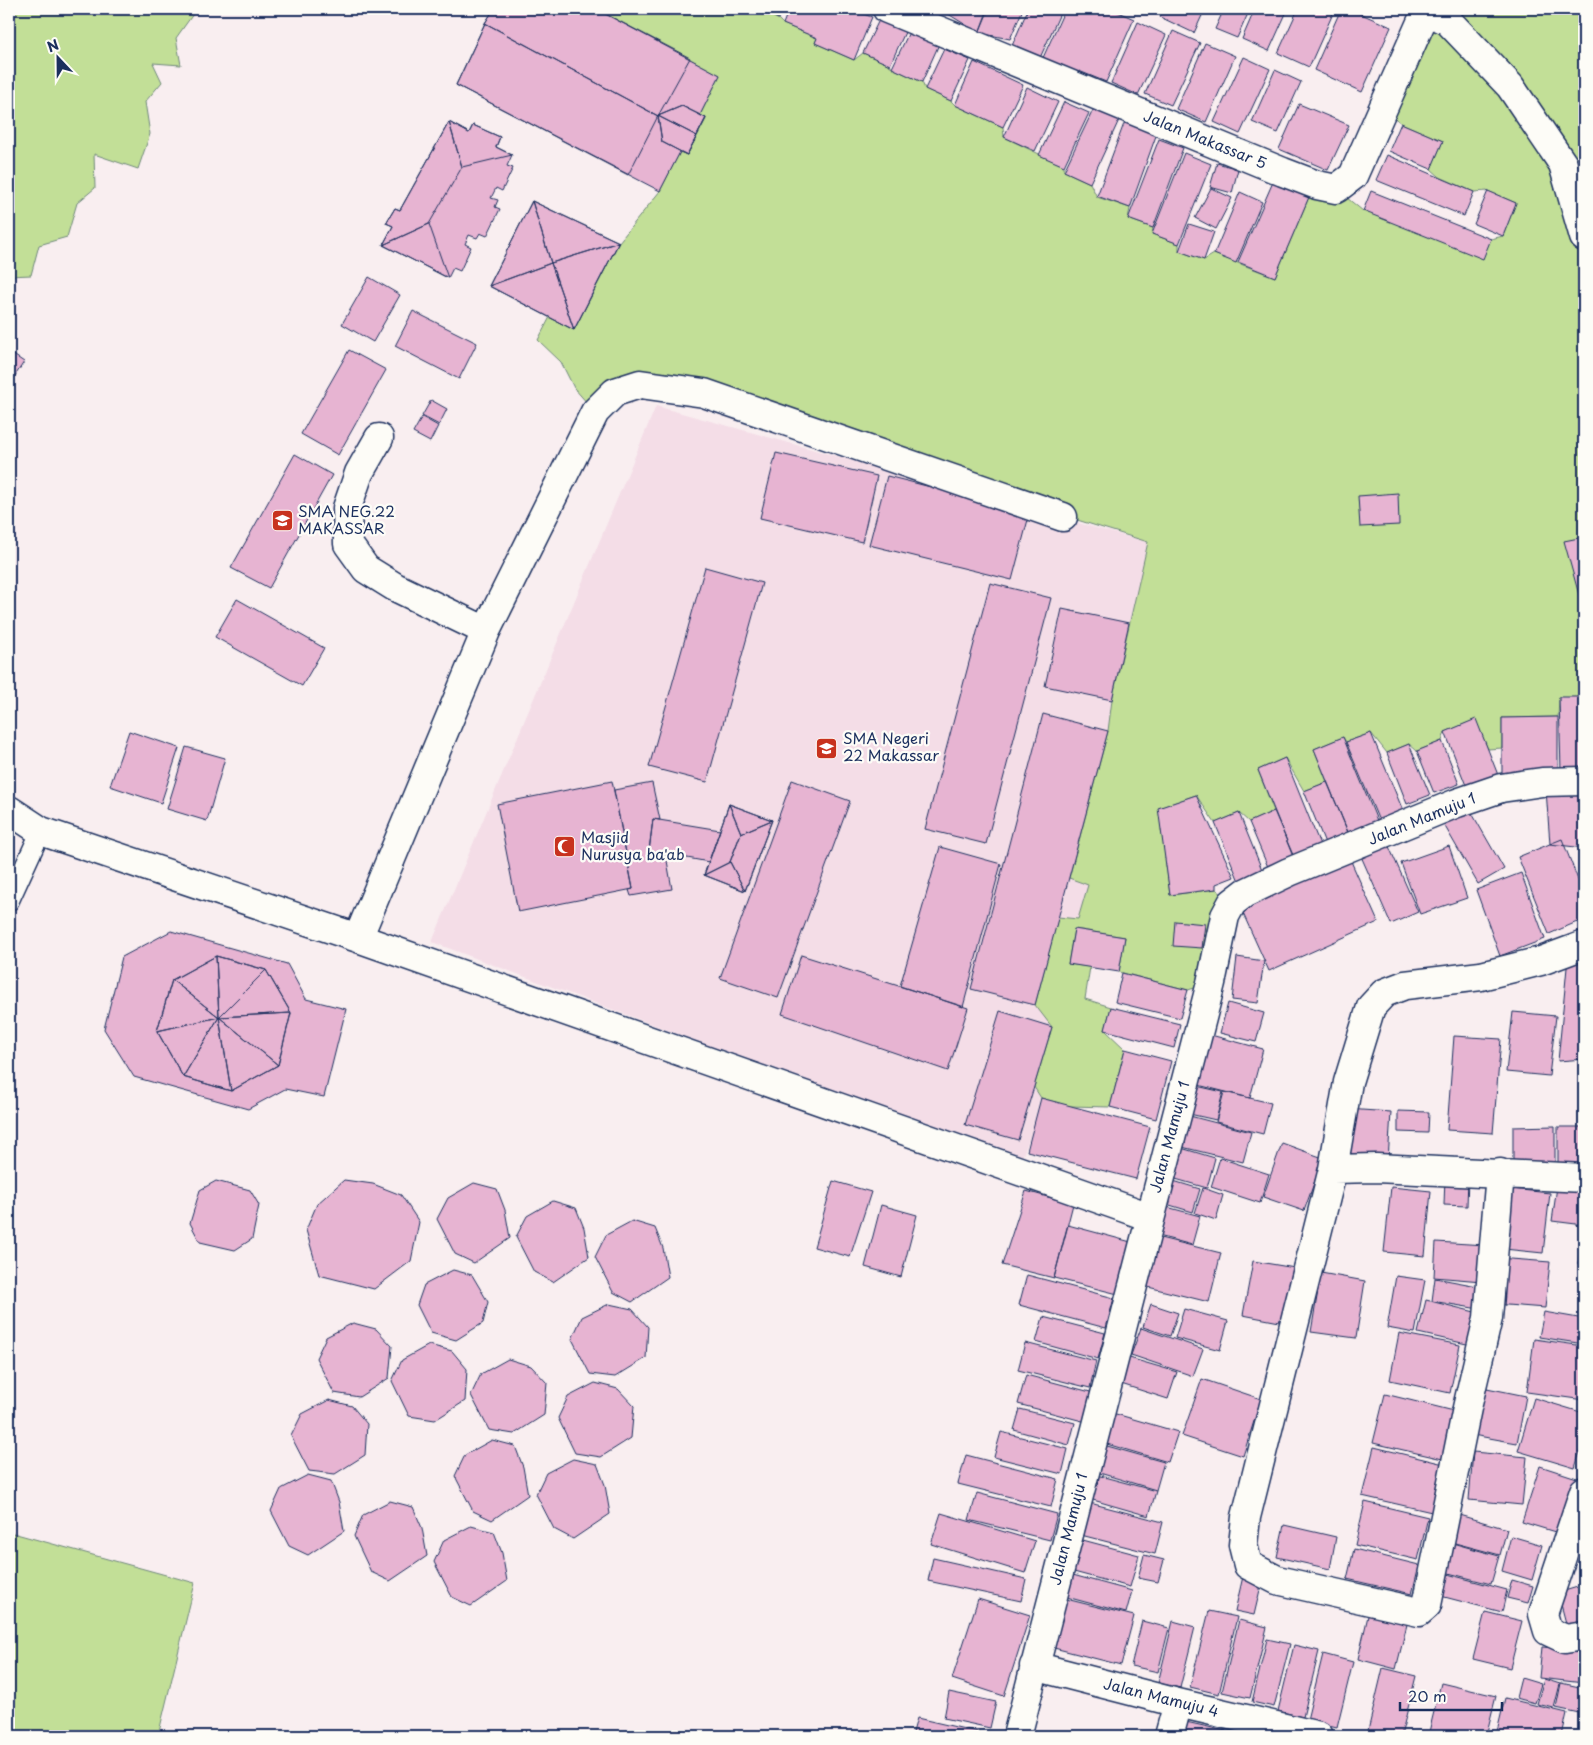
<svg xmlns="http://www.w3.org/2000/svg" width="1593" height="1745" font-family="'Playpen Sans',sans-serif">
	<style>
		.built { fill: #f4dde7 }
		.green { fill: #c2df97; stroke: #6e877a }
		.building { fill: #e7b4d2; stroke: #1b2f5e }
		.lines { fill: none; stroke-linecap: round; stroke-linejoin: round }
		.lane-casing { stroke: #1b2f5e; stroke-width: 22 }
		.street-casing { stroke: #1b2f5e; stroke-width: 31 }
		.lane { stroke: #fdfcf7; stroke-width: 19 }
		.street { stroke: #fdfcf7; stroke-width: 28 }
		.labels { text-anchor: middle; stroke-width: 4.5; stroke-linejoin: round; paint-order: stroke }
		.street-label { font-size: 15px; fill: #1b2f5e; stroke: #fdfcf7 }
		.poi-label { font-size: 15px; fill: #1b2f5e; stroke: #fdfcf7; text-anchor: start }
	</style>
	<rect width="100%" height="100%" fill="#f9eef0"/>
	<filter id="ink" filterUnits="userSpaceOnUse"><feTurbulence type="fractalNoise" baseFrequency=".02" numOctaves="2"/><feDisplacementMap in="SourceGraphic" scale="10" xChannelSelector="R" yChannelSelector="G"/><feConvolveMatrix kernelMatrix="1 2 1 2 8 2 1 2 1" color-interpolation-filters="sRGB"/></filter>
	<g filter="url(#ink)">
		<!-- built -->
		<path class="built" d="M656,406L1190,554L1059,1069L1020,1162L432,942Z"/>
		<!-- green -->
		<path class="green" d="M9,9L196,10L176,38L181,65L153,63L162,82L145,102L150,134L138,169L94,154L95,188L77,203L67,237L39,245L31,275L9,276Z
			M596,9H758L778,19L783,24L817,38L815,43L854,60L863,53L890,65L892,68L922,82L925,89L951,101L955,105L1003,127L1004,137L1064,166V171L1090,183L1097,197L1130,208L1128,219L1153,228L1152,234L1179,244V251L1204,260L1214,254L1275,277L1309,197L1317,185L1336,189L1363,211L1491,239L1503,236L1516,203L1488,191L1474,192L1440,177L1431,169L1443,141L1401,123L1382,108L1427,9H1584V697L1559,698L1558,717L1502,718V748L1488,749L1475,720L1445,732L1442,741L1417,751L1409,744L1387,753L1371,733L1346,742L1343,737L1314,749L1327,782L1304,791L1285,758L1258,770L1274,811L1249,822L1239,813L1215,823L1196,795L1159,808L1170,895L1216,889L1232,903L1211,983L1188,990L1119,972L1125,937L1074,929L1068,964L1090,967L1085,999L1111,1007L1105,1030L1125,1049L1110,1107L1069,1106L1041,1098L1034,1087L1052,1027L1035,1005L1058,917L1078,919L1088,885L1069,878L1108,731L1112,700L1148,542L640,384L595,412L574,388L561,362L538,340L550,317L574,329L619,242L660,191L680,152L687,155L706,119L700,115L720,75Z
			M9,1532L195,1583L158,1736H9Z"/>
		<!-- building -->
		<path class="building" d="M494,9H596L720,75L700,115L706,118L687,155L680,152L660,191L456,85L485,23Z
			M494,9H596L690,58L658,116L485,23Z
			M758,9H782L778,19Z
			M789,9H849L872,17L854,60L815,43L817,38L783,24Z
			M940,9H988L979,33Z
			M989,9H1023L1010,39L979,33Z
			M1028,9H1062L1039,60L1011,48Z
			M1065,9H1111L1134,19L1106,82L1079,71L1077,76L1042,60Z
			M1164,9H1205L1194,33L1160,17Z
			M1224,9H1250L1237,38L1215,29Z
			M1255,9H1288L1269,51L1242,39Z
			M1298,9H1335L1309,67L1278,53Z
			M1341,9H1350L1391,27L1362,92L1314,70Z
			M880,18L906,30L890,65L863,53Z
			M1138,22L1166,35L1138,95L1111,83Z
			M485,23L658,116L628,175L456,85Z
			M911,28L940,42L922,82L892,68Z
			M1173,31L1200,43L1171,105L1145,94Z
			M1205,43L1235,56L1206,122L1176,109Z
			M944,49L970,60L951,101L925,89Z
			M1244,57L1270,69L1240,134L1214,122Z
			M974,62L1023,85L1003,127L955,105Z
			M1275,70L1301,82L1278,133L1252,122Z
			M1027,87L1058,102L1035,151L1004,137Z
			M1064,102L1089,113L1064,166L1039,155Z
			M1299,104L1349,125L1328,170L1279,149Z
			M682,106L706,118L687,155L662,142L658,116Z
			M682,106L706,118L697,136L658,116Z
			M1094,108L1119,120L1090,183L1064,171Z
			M658,116L697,136L687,155L662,142Z
			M1125,121L1157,133L1130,208L1097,196Z
			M449,122L469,133L473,125L500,137L496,147L512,155L507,166L513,168L502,191L496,188L491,198L498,200L495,207L500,209L487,236L480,233L477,238L469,235L465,244L471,247L460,271L453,268L448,278L383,245L393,226L386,223L395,208L400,210Z
			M449,122L462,167L429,224L383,245L393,226L386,223L395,208L400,210Z
			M449,122L469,133L473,125L500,137L496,147L512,155L462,167Z
			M1401,123L1443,141L1431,169L1389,151Z
			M1159,139L1183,148L1153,228L1128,219Z
			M1184,153L1211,164L1179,244L1152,234Z
			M1387,155L1474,192L1464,216L1376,180Z
			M1217,163L1238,169L1232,193L1210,187Z
			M1273,182L1309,197L1275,277L1238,262Z
			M1211,188L1232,198L1216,229L1195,218Z
			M1371,191L1491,239L1483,259L1363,211Z
			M1488,191L1516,203L1503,236L1474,224Z
			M1240,192L1262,202L1236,263L1214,254Z
			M532,201L619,242L574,330L489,286Z
			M532,201L551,263L489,286Z
			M532,201L619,242L551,263Z
			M429,224L448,278L383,245Z
			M1189,224L1214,232L1204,260L1179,251Z
			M619,242L590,298L574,330L551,263Z
			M551,263L574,330L489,286Z
			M369,277L400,295L373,342L342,324Z
			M413,311L477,343L459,379L395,346Z
			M349,350L386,370L338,455L301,434Z
			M9,352L24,362L9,385Z
			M431,400L447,409L439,425L422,416Z
			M422,417L438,426L430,442L413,433Z
			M776,453L877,476L862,542L760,518Z
			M295,454L332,475L269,588L231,568Z
			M887,476L1030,512L1012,580L869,545Z
			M1398,493L1399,525L1360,527L1358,496Z
			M1584,537V602H1581L1564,541Z
			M705,567L762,583L707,782L649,767Z
			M990,583L1051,598L986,844L925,829Z
			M237,599L324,648L302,686L215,637Z
			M1062,609L1129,623L1112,700L1045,686Z
			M1559,697H1584V771H1561Z
			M1043,714L1108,731L1035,1005L971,989Z
			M1558,717V773L1502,774V718Z
			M1476,719L1498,775L1467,788L1445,732Z
			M129,731L179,748L161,803L110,786Z
			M1371,733L1406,818L1382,828L1346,742Z
			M1343,737L1380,828L1351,840L1314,749Z
			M1442,741L1459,784L1434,793L1417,751Z
			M1409,744L1430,795L1407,804L1387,753Z
			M186,747L225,758L207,821L167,809Z
			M1285,758L1323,852L1296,864L1258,770Z
			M792,780L850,801L778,998L720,978Z
			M612,781L633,889L518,912L497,804Z
			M1327,782L1351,839L1327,848L1304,791Z
			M652,783L660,820L653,819L649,851L666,855L672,889L631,896L629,890L633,889L614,790Z
			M1583,785L1584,848L1550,844L1546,790Z
			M1196,795L1234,877L1216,884V889L1170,895L1158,808Z
			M729,804L772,820L745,891L704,875Z
			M729,804L741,833L730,862L704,875Z
			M729,804L772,820L741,833Z
			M1469,808L1504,869L1478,884L1443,823Z
			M1274,811L1293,855L1268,867L1249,822Z
			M1239,813L1265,877L1241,886L1215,823Z
			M653,819L720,830L709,862L649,851Z
			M772,820L745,891L730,862L741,833Z
			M1562,839L1584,895V919L1549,934L1518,857Z
			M1387,842L1418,912L1391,924L1360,854Z
			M1449,846L1467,898L1420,914L1401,863Z
			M940,847L1001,864L963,1007L900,986Z
			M1350,859L1378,922L1269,971L1241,909Z
			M730,862L745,891L704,875Z
			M1521,873L1545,939L1500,956L1476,890Z
			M1175,921L1205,924L1202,948L1173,946Z
			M1074,929L1125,937L1119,972L1068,964Z
			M171,931L287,964L306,999L346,1009L324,1097L285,1089L248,1109L134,1077L104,1029L122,957Z
			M801,955L968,1008L948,1071L782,1014Z
			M216,956L266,970L291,1013L278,1065L231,1091L183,1077L157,1031L172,980Z
			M216,956L219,1017L172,980Z
			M216,956L266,970L219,1017Z
			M1237,957L1264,961L1258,1003L1232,1000Z
			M1568,957L1584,958V1059L1558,1061Z
			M266,970L291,1013L219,1017Z
			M1122,973L1188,990L1180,1018L1115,1002Z
			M172,980L219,1017L157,1031Z
			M1228,1003L1264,1013L1256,1042L1220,1033Z
			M1111,1007L1180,1024L1174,1048L1105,1030Z
			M1000,1011L1052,1027L1018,1140L965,1125Z
			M1513,1012L1556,1016L1549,1076L1506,1072Z
			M291,1013L278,1065L219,1017Z
			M219,1017L183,1077L157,1031Z
			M219,1017L278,1065L231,1091Z
			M219,1017L231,1091L183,1077Z
			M1207,1034L1263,1049L1250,1098L1194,1084Z
			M1454,1036L1501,1039L1493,1133L1447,1130Z
			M1125,1049L1171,1061L1156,1119L1110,1107Z
			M1192,1085L1223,1092L1216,1120L1185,1113Z
			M1224,1092L1271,1103L1263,1134L1216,1122Z
			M1041,1098L1150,1127L1136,1179L1027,1151Z
			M1347,1109L1391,1112L1388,1161L1344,1159Z
			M1398,1111L1429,1112L1428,1133L1398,1132Z
			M1182,1114L1251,1132L1243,1162L1174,1145Z
			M1555,1126V1168L1513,1169V1127Z
			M1558,1127H1584V1167H1558Z
			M1282,1143L1323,1158L1304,1211L1263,1197Z
			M1181,1148L1215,1158L1207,1188L1172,1178Z
			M1220,1158L1269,1174L1260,1203L1211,1187Z
			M1445,1177L1468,1178L1467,1206L1444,1205Z
			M344,1180L373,1184L401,1195L419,1222L411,1261L374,1289L319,1275L306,1230L317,1204Z
			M1170,1180L1200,1189L1193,1212L1163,1203Z
			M1558,1180L1584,1183V1225L1552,1221Z
			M216,1181L250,1190L259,1205L252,1239L235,1250L200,1242L190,1223L200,1190Z
			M833,1181L871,1192L850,1257L814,1247Z
			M474,1183L497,1189L505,1210L510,1238L474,1263L455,1254L437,1219L448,1198Z
			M1391,1187L1431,1191L1425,1256L1384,1252Z
			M1203,1188L1223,1195L1216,1220L1195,1213Z
			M1511,1189L1550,1193L1543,1253L1504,1249Z
			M1026,1191L1073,1204L1054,1278L1002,1265Z
			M553,1201L576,1208L584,1228L589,1257L553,1282L534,1272L516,1237L527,1216Z
			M881,1205L917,1215L901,1277L865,1267Z
			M1163,1206L1200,1216L1192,1245L1155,1235Z
			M632,1221L655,1228L663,1248L668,1277L632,1302L613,1292L595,1257L606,1235Z
			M1068,1225L1131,1242L1118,1294L1054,1278Z
			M1584,1229V1265L1578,1264Z
			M1156,1237L1221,1253L1209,1302L1144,1286Z
			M1436,1242L1485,1245L1482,1281L1434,1277Z
			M1498,1258L1550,1262L1545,1308L1494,1304Z
			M1253,1261L1301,1269L1290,1324L1243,1315Z
			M453,1270L472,1275L488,1302L483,1323L456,1340L431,1333L417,1305L424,1285Z
			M1321,1273L1365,1281L1356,1338L1311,1332Z
			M1027,1275L1114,1298L1106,1328L1019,1305Z
			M1396,1276L1425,1280L1415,1333L1387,1328Z
			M1435,1278L1483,1287L1479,1309L1432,1301Z
			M1426,1300L1479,1313L1471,1345L1418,1333Z
			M609,1304L632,1309L648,1327L646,1358L615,1377L590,1374L572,1339L582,1317Z
			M1151,1304L1178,1313L1170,1336L1143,1327Z
			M1184,1309L1228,1321L1220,1350L1175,1338Z
			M1544,1312L1584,1319V1344L1539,1337Z
			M1043,1317L1105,1333L1098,1359L1036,1342Z
			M353,1323L376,1329L392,1346L389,1378L359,1397L334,1393L316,1358L326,1337Z
			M1141,1328L1203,1349L1193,1376L1131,1355Z
			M1399,1333L1460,1345L1450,1393L1390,1380Z
			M1534,1339L1584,1346V1400L1527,1392Z
			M1025,1343L1096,1361L1090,1388L1018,1370Z
			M429,1345L452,1351L467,1369L465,1401L435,1420L409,1416L392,1381L402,1360Z
			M1126,1357L1177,1372L1168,1399L1118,1383Z
			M508,1359L531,1366L547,1383L544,1415L514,1434L489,1430L471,1395L481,1374Z
			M1026,1375L1098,1394L1090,1423L1018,1404Z
			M1202,1379L1261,1399L1243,1456L1182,1436Z
			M595,1383L618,1389L634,1406L631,1438L601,1457L575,1453L558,1418L568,1397Z
			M1477,1386L1526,1396L1517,1443L1467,1434Z
			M1385,1394L1458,1412L1447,1460L1373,1443Z
			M1534,1398L1584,1413V1438L1575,1468L1518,1451Z
			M329,1400L352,1406L367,1424L365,1455L335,1474L309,1471L291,1436L302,1414Z
			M1020,1409L1075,1423L1069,1445L1014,1430Z
			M1109,1412L1178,1432L1168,1462L1100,1442Z
			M1001,1432L1068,1449L1062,1474L994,1457Z
			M492,1440L515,1446L523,1467L528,1495L492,1520L473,1511L455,1476L465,1455Z
			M1100,1444L1164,1462L1156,1490L1093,1471Z
			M1374,1447L1448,1465L1436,1513L1362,1496Z
			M1473,1452L1527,1457L1522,1505L1469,1500Z
			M966,1455L1058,1479L1051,1507L958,1484Z
			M573,1459L597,1464L605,1485L610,1514L573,1539L554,1529L536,1494L546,1473Z
			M1540,1466L1580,1479L1562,1534L1522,1522Z
			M1093,1474L1156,1491L1149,1516L1086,1498Z
			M308,1475L331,1481L339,1502L344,1531L308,1555L289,1546L271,1511L281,1489Z
			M977,1493L1057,1514L1050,1540L969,1520Z
			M390,1501L413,1507L422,1528L427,1556L390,1581L371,1572L354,1536L363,1515Z
			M1086,1502L1163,1522L1155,1554L1077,1534Z
			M1365,1502L1428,1517L1418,1560L1355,1545Z
			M941,1513L1035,1541L1025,1573L931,1544Z
			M1459,1515L1507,1529L1500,1555L1451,1542Z
			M1284,1525L1336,1537L1330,1569L1277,1557Z
			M471,1526L494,1532L502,1553L507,1581L471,1606L452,1597L434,1562L444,1540Z
			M1511,1536L1542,1545L1532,1580L1502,1571Z
			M1079,1539L1139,1555L1130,1587L1070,1571Z
			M1445,1541L1499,1556L1491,1584L1437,1570Z
			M1354,1549L1419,1565L1412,1594L1347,1579Z
			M1144,1555L1164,1560L1158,1582L1138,1578Z
			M933,1558L1026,1579L1021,1601L928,1581Z
			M1244,1572L1263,1577L1254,1615L1235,1611Z
			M1440,1572L1507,1590L1502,1612L1433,1594Z
			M1069,1574L1132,1591L1126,1613L1063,1596Z
			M1512,1580L1533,1586L1528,1603L1507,1598Z
			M1584,1585V1623L1567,1627L1558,1593Z
			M1062,1598L1134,1616L1121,1665L1050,1647Z
			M978,1599L1030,1615L1004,1696L952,1679Z
			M1370,1607L1409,1616L1396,1669L1358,1659Z
			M1209,1611L1237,1617L1219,1694L1190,1687Z
			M1485,1612L1522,1621L1510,1668L1473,1659Z
			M1239,1620L1267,1627L1250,1698L1222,1692Z
			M1142,1621L1169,1628L1158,1672L1131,1666Z
			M1173,1621L1195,1627L1180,1688L1158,1683Z
			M1267,1639L1290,1644L1274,1707L1252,1702Z
			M1294,1645L1319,1651L1303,1717L1278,1711Z
			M1542,1647L1584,1650V1683L1539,1678Z
			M1323,1654L1353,1662L1337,1727L1307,1720Z
			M1383,1668L1416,1676L1401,1736L1367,1735Z
			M1521,1678L1541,1684L1535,1703L1516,1698Z
			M1544,1679L1560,1684L1554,1708L1537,1704Z
			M1441,1683L1496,1696L1486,1736H1428Z
			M1561,1683L1584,1688V1714L1556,1708Z
			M949,1692L996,1702L990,1728L944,1718Z
			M1505,1698L1567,1713L1562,1736H1496Z
			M917,1718L978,1732L977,1736H912Z
			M1177,1720L1226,1731L1224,1736H1173Z"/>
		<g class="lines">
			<defs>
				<path id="lane" d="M9,901L41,831"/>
				<path id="street" d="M887,9L1283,172L1317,185L1336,189L1353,176L1427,9
					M1422,9L1448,21L1510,86L1563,164L1584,237
					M486,631L595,412L615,392L640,384L704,393L1063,517
					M9,810L41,831L358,938L1150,1217
					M358,938L486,631L395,587L366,569L348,544L347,508L359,473L379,438
					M1333,1169L1376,1168L1584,1178
					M1500,1173L1488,1318L1467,1408L1427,1605L1419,1612L1277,1580L1248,1565L1243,1545L1246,1517L1333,1169L1348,1082L1371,1007L1384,993L1405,985L1481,976L1541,961L1584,945
					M1584,1491L1543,1614L1548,1631L1565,1639L1584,1636
					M1034,1666L1178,1703L1319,1736
					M1017,1736L1211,983L1225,916L1232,903L1245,893L1289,872L1457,803L1501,788L1542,782L1584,781
					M1169,1736L1178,1703"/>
			</defs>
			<!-- lane casing -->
			<use href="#lane" class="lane-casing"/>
			<!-- street casing -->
			<use href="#street" class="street-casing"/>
			<!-- lane -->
			<use href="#lane" class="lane"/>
			<!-- street -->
			<use href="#street" class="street"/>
		</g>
	</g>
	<!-- icons -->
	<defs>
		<symbol id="school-square" viewBox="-11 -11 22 22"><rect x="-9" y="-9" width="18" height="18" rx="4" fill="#c8321e" stroke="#fdfcf7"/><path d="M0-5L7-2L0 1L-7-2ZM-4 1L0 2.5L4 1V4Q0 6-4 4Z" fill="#fff"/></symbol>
		<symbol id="mosque-square" viewBox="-11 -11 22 22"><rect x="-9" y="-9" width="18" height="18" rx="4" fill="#c8321e" stroke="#fdfcf7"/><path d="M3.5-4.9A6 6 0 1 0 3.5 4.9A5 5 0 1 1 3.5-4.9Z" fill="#fff"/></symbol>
	</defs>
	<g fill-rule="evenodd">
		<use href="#school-square" x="270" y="508" width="25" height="25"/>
		<use href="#school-square" x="814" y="736" width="25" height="25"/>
		<use href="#mosque-square" x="552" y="834" width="25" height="25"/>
	</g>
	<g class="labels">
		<!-- street labels -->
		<g class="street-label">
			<text transform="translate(1205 140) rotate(22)" y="5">Jalan Makassar 5</text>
			<text transform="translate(1422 819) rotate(-22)" y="5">Jalan Mamuju 1</text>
			<text transform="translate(1170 1137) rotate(-75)" y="5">Jalan Mamuju 1</text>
			<text transform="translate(1069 1529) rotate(-76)" y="5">Jalan Mamuju 1</text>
			<text transform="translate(1161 1698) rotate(14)" y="5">Jalan Mamuju 4</text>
		</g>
		<!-- poi labels -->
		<g class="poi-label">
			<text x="298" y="517">SMA NEG.22<tspan x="298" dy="17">MAKASSAR</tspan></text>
			<text x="843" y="744">SMA Negeri<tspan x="843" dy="17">22 Makassar</tspan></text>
			<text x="581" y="843">Masjid<tspan x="581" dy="17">Nurusya ba'ab</tspan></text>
		</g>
	</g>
	<!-- margin -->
	<rect width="1593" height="1745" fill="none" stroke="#fdfcf7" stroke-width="30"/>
	<rect x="15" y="15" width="1563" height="1715" fill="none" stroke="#1b2f5e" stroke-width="2" filter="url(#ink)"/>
	<!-- north arrow -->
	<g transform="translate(58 58) rotate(338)" stroke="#fdfcf7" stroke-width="4" paint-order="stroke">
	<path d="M0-4L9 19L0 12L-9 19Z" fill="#1b2f5e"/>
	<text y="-8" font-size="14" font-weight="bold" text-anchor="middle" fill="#1b2f5e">N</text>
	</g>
	<!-- scale -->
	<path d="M1400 1702v8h102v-8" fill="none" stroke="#1b2f5e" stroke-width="2.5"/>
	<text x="1408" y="1702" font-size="15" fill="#1b2f5e" stroke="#fdfcf7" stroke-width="4" paint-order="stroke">20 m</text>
</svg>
